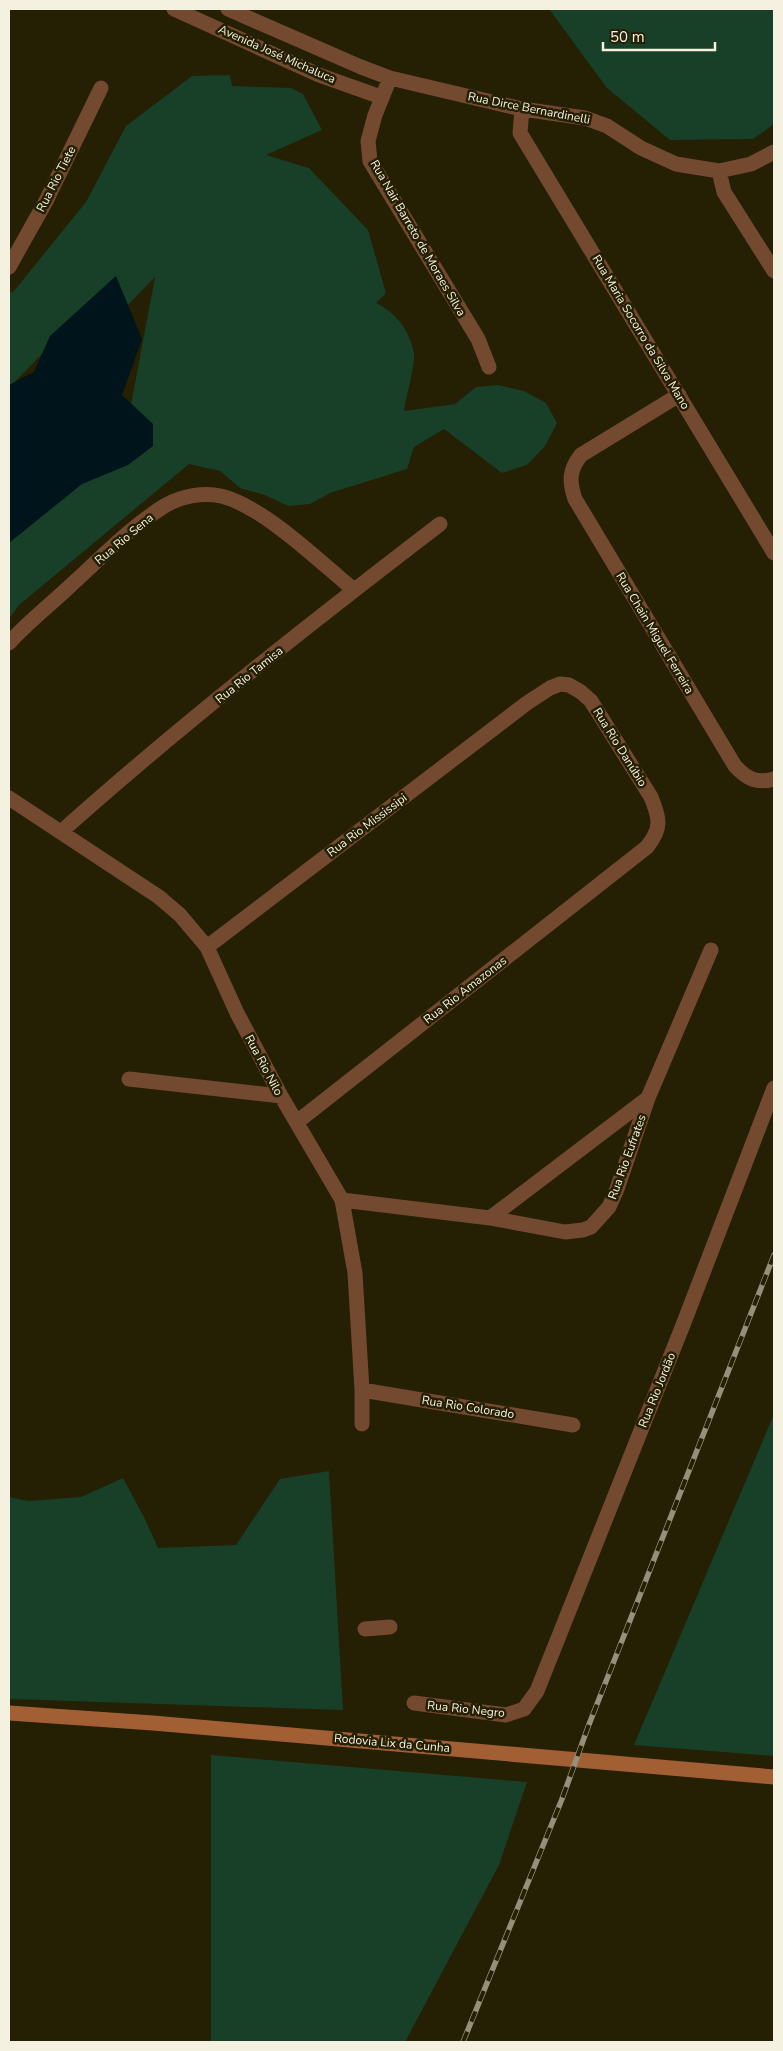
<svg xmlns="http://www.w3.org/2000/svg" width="783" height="2051" font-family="'Nunito Sans',sans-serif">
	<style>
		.green { fill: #183f27 }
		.water { fill: #00141b }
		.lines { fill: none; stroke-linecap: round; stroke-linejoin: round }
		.street { stroke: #73492f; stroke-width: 15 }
		.secondary { stroke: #a25f34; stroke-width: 15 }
		.rail-casing { stroke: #95907a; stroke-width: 5.5 }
		.rail { stroke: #251f04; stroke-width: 4; stroke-dasharray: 11; stroke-linecap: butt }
		.labels { text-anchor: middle; stroke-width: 5; stroke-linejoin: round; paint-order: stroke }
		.street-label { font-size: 12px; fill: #f5f1e1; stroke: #251f04 }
	</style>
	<rect width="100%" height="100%" fill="#251f04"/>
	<!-- green -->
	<path class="green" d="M549,9H774V124L753,139L670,140L607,88Z
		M230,75L232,86L291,88L303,94L322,130L266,155L309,168L368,230L386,293L376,303C396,313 410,330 414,354C415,366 406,397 404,411L455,404L476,387L498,385L524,391L546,403L557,423L545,446L527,465L502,473L444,429L414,447L407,469L330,493L310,504L288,506L265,495L240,488L220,471L189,464L19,605L9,619V517L127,426L155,277L121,312L74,321L9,388V293L14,291L86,202L126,126L192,76Z
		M774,1414V1756L634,1745Z
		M329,1471L343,1710L9,1699V1497L29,1501L81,1497L123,1478L145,1519L158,1548L236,1545L280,1479Z
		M211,1755L527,1782L499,1865L405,2042H211Z"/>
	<!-- water -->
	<path class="water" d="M116,276L142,339L122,395L153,424V446L128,465L82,484L9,543V385L34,372L50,336Z"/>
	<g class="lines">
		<!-- street -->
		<path class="street" d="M174,9L319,75L381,97
			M228,9L361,67L390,78L522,109L585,118L607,126L641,148L676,164L719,171L751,164L774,152
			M390,78L375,115L368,141L370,161L478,339L489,367
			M522,109L520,133L774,553
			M719,171L724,192L774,271
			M9,267L46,201L101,88
			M679,395L581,455C569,470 569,482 575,499L735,766C747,779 757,784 774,779
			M9,643C27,623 50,605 70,586C101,558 130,527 166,505C182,496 203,492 221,496C263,506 320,562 354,590
			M9,798L159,897L180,915L207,947L237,1013L281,1096L342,1200L355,1273L362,1390V1424
			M62,831C183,723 311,623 440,524
			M207,947L527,703L550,688L560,684L569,685L581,692L591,701L651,797C660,819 662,828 647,847L297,1122
			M129,1079L281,1096
			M342,1200L490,1218L565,1232L583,1230L591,1227L609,1207L617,1189L648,1098L711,950
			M490,1218L648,1098
			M362,1390L573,1425
			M365,1629L390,1627
			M414,1703L506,1715L524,1709L537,1691L683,1325L774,1088"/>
		<!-- secondary -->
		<path class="secondary" d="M9,1713L153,1723L774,1777"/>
		<defs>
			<path id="rail" d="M463,2042L562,1799L588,1727L774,1255"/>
		</defs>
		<!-- rail casing -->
		<use href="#rail" class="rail-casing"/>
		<!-- rail -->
		<use href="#rail" class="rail"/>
	</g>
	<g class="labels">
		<!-- street labels -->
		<g class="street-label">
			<text transform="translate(277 54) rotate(24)" y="4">Avenida José Michaluca</text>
			<text transform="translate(529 108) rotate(11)" y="4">Rua Dirce Bernardinelli</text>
			<text transform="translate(56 179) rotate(-63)" y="4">Rua Rio Tiete</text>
			<text transform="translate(418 238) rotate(60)" y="4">Rua Nair Barreto de Moraes Silva</text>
			<text transform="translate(641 332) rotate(59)" y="4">Rua Maria Socorro da Silva Mano</text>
			<text transform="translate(124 539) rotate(-40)" y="4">Rua Rio Sena</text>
			<text transform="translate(655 633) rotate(59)" y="4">Rua Chain Miguel Ferreira</text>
			<text transform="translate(249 675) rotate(-39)" y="4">Rua Rio Tamisa</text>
			<text transform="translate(620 747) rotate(58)" y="4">Rua Rio Danúbio</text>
			<text transform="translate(367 825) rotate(-37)" y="4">Rua Rio Mississipi</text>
			<text transform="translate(465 990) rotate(-38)" y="4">Rua Rio Amazonas</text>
			<text transform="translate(264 1065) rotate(62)" y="4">Rua Rio Nilo</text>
			<text transform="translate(627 1157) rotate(-70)" y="4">Rua Rio Eufrates</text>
			<text transform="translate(657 1390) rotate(-68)" y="4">Rua Rio Jordão</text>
			<text transform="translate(468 1407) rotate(9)" y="4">Rua Rio Colorado</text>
			<text transform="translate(466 1709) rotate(6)" y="4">Rua Rio Negro</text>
			<text transform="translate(392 1743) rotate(5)" y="4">Rodovia Lix da Cunha</text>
		</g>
	</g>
	<!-- border -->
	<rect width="783" height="2051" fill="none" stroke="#f5f1e1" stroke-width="20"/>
	<!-- scale -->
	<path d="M603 42v8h112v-8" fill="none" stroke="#f5f1e1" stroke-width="2.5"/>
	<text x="610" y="42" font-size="15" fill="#f5f1e1" stroke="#251f04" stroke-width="4" paint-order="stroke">50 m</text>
</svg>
